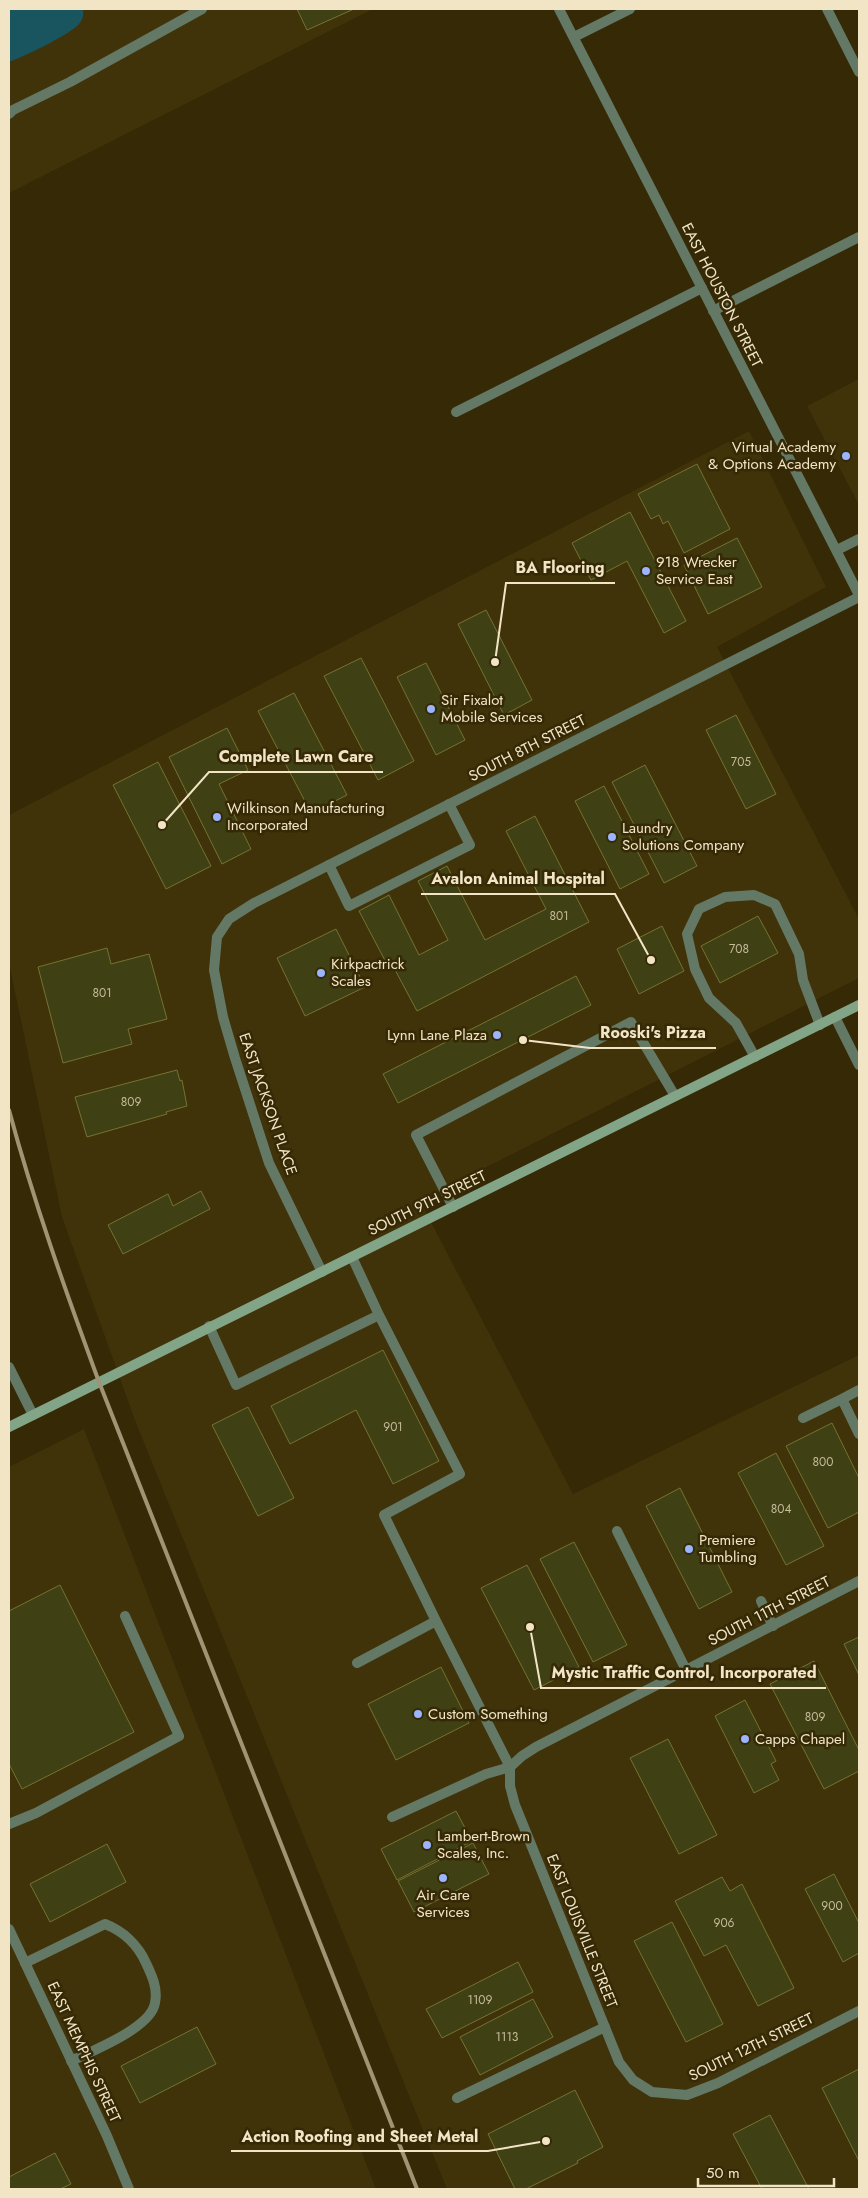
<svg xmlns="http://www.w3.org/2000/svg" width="868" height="2198" font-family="Jost,sans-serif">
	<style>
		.built { fill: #403209 }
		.water { fill: #19555e }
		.building { fill: #404015; stroke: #747332 }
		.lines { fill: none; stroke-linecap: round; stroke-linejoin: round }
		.service { stroke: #637966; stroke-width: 10 }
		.minor { stroke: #637966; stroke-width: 10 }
		.tertiary { stroke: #637966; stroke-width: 10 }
		.secondary { stroke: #82a587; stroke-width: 10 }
		.rail { stroke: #a19474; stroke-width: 4 }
		.poi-dot { fill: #9ab5fd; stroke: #352906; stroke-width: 2 }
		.labels { text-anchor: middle; stroke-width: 5; stroke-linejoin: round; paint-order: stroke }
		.number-label { font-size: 12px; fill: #c6bc9a }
		.street-label { font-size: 15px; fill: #f2e5c6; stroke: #352906 }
		.poi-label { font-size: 15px; fill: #f2e5c6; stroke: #352906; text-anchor: start }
		.leader { fill: none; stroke: #f2e5c6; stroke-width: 2 }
		.callout-dot { fill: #f2e5c6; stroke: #352906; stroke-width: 2 }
		.callout-label { font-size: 16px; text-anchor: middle; font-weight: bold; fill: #f2e5c6; stroke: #352906; stroke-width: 5; stroke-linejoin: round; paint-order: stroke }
	</style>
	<rect width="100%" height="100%" fill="#352906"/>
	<!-- built -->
	<path class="built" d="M9,9H373L9,193Z
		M859,379V505L807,406Z
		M749,431L826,587L717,647L859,919V978L420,1201L573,1494L859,1355V2189H447L136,1423L62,1217L9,963V815Z
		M84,1429L376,2189H9V1467Z"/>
	<!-- water -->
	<path class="water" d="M9,9H83C84,14 83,19 79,24C71,34 23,57 9,62Z"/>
	<!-- building -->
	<path class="building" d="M297,9H354L307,30Z
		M697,464L730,529L684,553L668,521L663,524L659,515L651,519L638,494Z
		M630,512L686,621L664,633L627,561L591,580L572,543Z
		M737,538L762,587L708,614L684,565Z
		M486,610L532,700L504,715L458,624Z
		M361,658L414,761L378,780L324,676Z
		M426,663L465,740L436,755L397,677Z
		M294,693L347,795L311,813L258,711Z
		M736,715L776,794L746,809L706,730Z
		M227,728L248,770L219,784L251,849L222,864L169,757Z
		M158,762L211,866L166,889L113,785Z
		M645,765L697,866L664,883L612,782Z
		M604,786L649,874L620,889L575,801Z
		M535,816L589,922L417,1011L394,968L390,970L359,911L389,895L419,955L448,940L418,881L447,866L485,940L546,909L506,831Z
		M758,916L778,953L720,983L701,946Z
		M662,926L684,971L639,994L617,949Z
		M336,929L365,987L305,1016L277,958Z
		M107,948L111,964L149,954L167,1019L128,1029L132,1044L63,1063L38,967Z
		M576,976L591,1005L398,1103L383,1074Z
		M177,1070L180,1081L182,1080L187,1106L166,1112L167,1114L87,1137L75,1097Z
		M201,1191L210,1209L123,1254L108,1225L168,1194L173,1206Z
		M383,1350L439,1461L393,1484L356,1410L290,1444L271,1406Z
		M248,1407L294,1498L258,1516L212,1425Z
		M832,1423L859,1478V1512L828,1528L786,1446Z
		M776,1453L824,1546L786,1565L738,1473Z
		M680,1488L732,1592L699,1609L646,1506Z
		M574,1542L627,1645L593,1662L540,1559Z
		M527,1565L579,1667L534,1690L481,1588Z
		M60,1585L134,1732L22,1789L9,1764V1611Z
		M859,1637V1675L844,1644Z
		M814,1661L859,1750V1771L824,1789L770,1684Z
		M441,1667L469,1723L396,1760L368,1704Z
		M745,1700L776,1761L771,1764L779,1780L754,1793L715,1716Z
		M668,1739L717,1835L679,1854L630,1758Z
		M456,1811L472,1841L397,1880L381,1849Z
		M473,1843L489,1874L414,1912L398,1881Z
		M107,1844L126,1882L50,1922L30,1884Z
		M834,1874L859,1923V1953L843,1962L805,1889Z
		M722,1877L730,1891L742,1884L794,1988L758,2006L726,1945L704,1956L675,1901Z
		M672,1922L723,2024L686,2042L634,1941Z
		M518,1962L533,1992L442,2038L426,2009Z
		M533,1999L553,2037L480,2075L460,2037Z
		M197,2027L216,2064L140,2103L121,2066Z
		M859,2069V2161L822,2088Z
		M575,2090L603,2147L577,2161L578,2163L526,2189H515L488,2134Z
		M770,2115L809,2189H762L733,2134Z
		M55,2153L71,2184L60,2189H9V2177Z"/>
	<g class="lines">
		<!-- service -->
		<path class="service" d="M9,114L13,110L70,82L202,9
			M456,412L702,288
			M837,550L859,539
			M329,865L349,906L470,845L449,804
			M835,1017L859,1065
			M755,1057L736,1023L709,998L695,969L687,934L699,909L725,897L754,895L775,904L799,954L803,980L820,1025
			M453,1207L416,1135L631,1022L675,1096
			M379,1315L460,1474L384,1515L436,1621
			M209,1326L236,1385L379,1315L352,1257
			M9,1367L33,1415
			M842,1399L859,1390
			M803,1418L842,1399L859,1434
			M617,1531L686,1670
			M761,1601L773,1626
			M357,1663L436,1621L510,1767L486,1774L392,1817
			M9,1824L36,1813L179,1736L125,1616
			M25,1963L105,1924C123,1931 138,1945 146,1963C152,1976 158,1988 155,2003C151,2028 92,2051 71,2061
			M457,2098L605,2027"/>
		<!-- minor -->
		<path class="minor" d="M827,9L859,72
			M574,37L630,9
			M713,311L859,237
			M322,1272L269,1163L235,1058L223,1017L214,970L217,937L229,919L254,903L329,865L859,597
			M859,1581L536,1747L522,1756L510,1767V1786L515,1805L619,2062L633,2080L652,2092L687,2095L718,2083L859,2011
			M9,1929L107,2136L129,2189"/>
		<!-- tertiary -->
		<path class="tertiary" d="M559,9L859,595"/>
		<!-- secondary -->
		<path class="secondary" d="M9,1427L859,1005"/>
		<!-- rail -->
		<path class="rail" d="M9,1110C34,1203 66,1292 99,1382L417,2189"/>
	</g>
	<!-- markers -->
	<g class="poi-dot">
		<circle cx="846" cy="456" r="5"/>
		<circle cx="646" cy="571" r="5"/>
		<circle cx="431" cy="709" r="5"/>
		<circle cx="217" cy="817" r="5"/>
		<circle cx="612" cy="837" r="5"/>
		<circle cx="321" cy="973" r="5"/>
		<circle cx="497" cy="1035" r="5"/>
		<circle cx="689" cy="1549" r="5"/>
		<circle cx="418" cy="1714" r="5"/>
		<circle cx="745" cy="1739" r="5"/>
		<circle cx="427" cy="1845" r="5"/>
		<circle cx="443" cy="1878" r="5"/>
	</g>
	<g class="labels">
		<!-- number labels -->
		<g class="number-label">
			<text x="741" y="766">705</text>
			<text x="559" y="920">801</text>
			<text x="739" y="953">708</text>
			<text x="102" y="997">801</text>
			<text x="131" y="1106">809</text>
			<text x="393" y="1431">901</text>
			<text x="823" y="1466">800</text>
			<text x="781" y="1513">804</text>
			<text x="815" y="1721">809</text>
			<text x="832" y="1910">900</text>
			<text x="724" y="1927">906</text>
			<text x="480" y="2004">1109</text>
			<text x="507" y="2041">1113</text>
		</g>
		<!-- street labels -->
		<g class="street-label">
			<text transform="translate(722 295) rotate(63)" y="5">EAST HOUSTON STREET</text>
			<text transform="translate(527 748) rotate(-27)" y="5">SOUTH 8TH STREET</text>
			<text transform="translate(268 1104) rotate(71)" y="5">EAST JACKSON PLACE</text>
			<text transform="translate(427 1203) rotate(-26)" y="5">SOUTH 9TH STREET</text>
			<text transform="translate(769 1611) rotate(-27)" y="5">SOUTH 11TH STREET</text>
			<text transform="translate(582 1931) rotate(68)" y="5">EAST LOUISVILLE STREET</text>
			<text transform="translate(751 2047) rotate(-26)" y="5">SOUTH 12TH STREET</text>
			<text transform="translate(84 2052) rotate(65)" y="5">EAST MEMPHIS STREET</text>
		</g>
		<!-- poi labels -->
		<g class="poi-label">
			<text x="836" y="452" text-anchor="end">Virtual Academy<tspan x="836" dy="17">&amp; Options Academy</tspan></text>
			<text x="656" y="567">918 Wrecker<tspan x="656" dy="17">Service East</tspan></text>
			<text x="441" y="705">Sir Fixalot<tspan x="441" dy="17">Mobile Services</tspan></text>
			<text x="227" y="813">Wilkinson Manufacturing<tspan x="227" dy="17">Incorporated</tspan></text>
			<text x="622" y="833">Laundry<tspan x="622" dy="17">Solutions Company</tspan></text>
			<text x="331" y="969">Kirkpactrick<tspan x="331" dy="17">Scales</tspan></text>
			<text x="487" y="1040" text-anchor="end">Lynn Lane Plaza</text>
			<text x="699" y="1545">Premiere<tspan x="699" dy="17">Tumbling</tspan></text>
			<text x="428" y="1719">Custom Something</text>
			<text x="755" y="1744">Capps Chapel</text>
			<text x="437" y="1841">Lambert-Brown<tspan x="437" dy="17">Scales, Inc.</tspan></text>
			<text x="443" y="1900" text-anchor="middle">Air Care<tspan x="443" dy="17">Services</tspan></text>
		</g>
	</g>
	<!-- callouts -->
	<path class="leader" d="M495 662L506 583H615M162 825L209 772H383M651 960L615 894H421M523 1040L590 1048H716M530 1627L541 1688H826M546 2141L488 2151H231"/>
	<g class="callout-dot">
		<circle cx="495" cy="662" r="5"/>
		<circle cx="162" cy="825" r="5"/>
		<circle cx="651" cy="960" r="5"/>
		<circle cx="523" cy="1040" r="5"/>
		<circle cx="530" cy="1627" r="5"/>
		<circle cx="546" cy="2141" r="5"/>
	</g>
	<g class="callout-label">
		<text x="560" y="573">BA Flooring</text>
		<text x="296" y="762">Complete Lawn Care</text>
		<text x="518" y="884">Avalon Animal Hospital</text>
		<text x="653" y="1038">Rooski's Pizza</text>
		<text x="684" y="1678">Mystic Traffic Control, Incorporated</text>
		<text x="360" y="2142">Action Roofing and Sheet Metal</text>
	</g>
	<!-- border -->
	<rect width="868" height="2198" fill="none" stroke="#f2e5c6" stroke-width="20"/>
	<!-- scale -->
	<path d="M698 2178v8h136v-8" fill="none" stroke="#f2e5c6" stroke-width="2.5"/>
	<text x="706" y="2178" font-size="15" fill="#f2e5c6" stroke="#352906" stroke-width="4" paint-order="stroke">50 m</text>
</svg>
